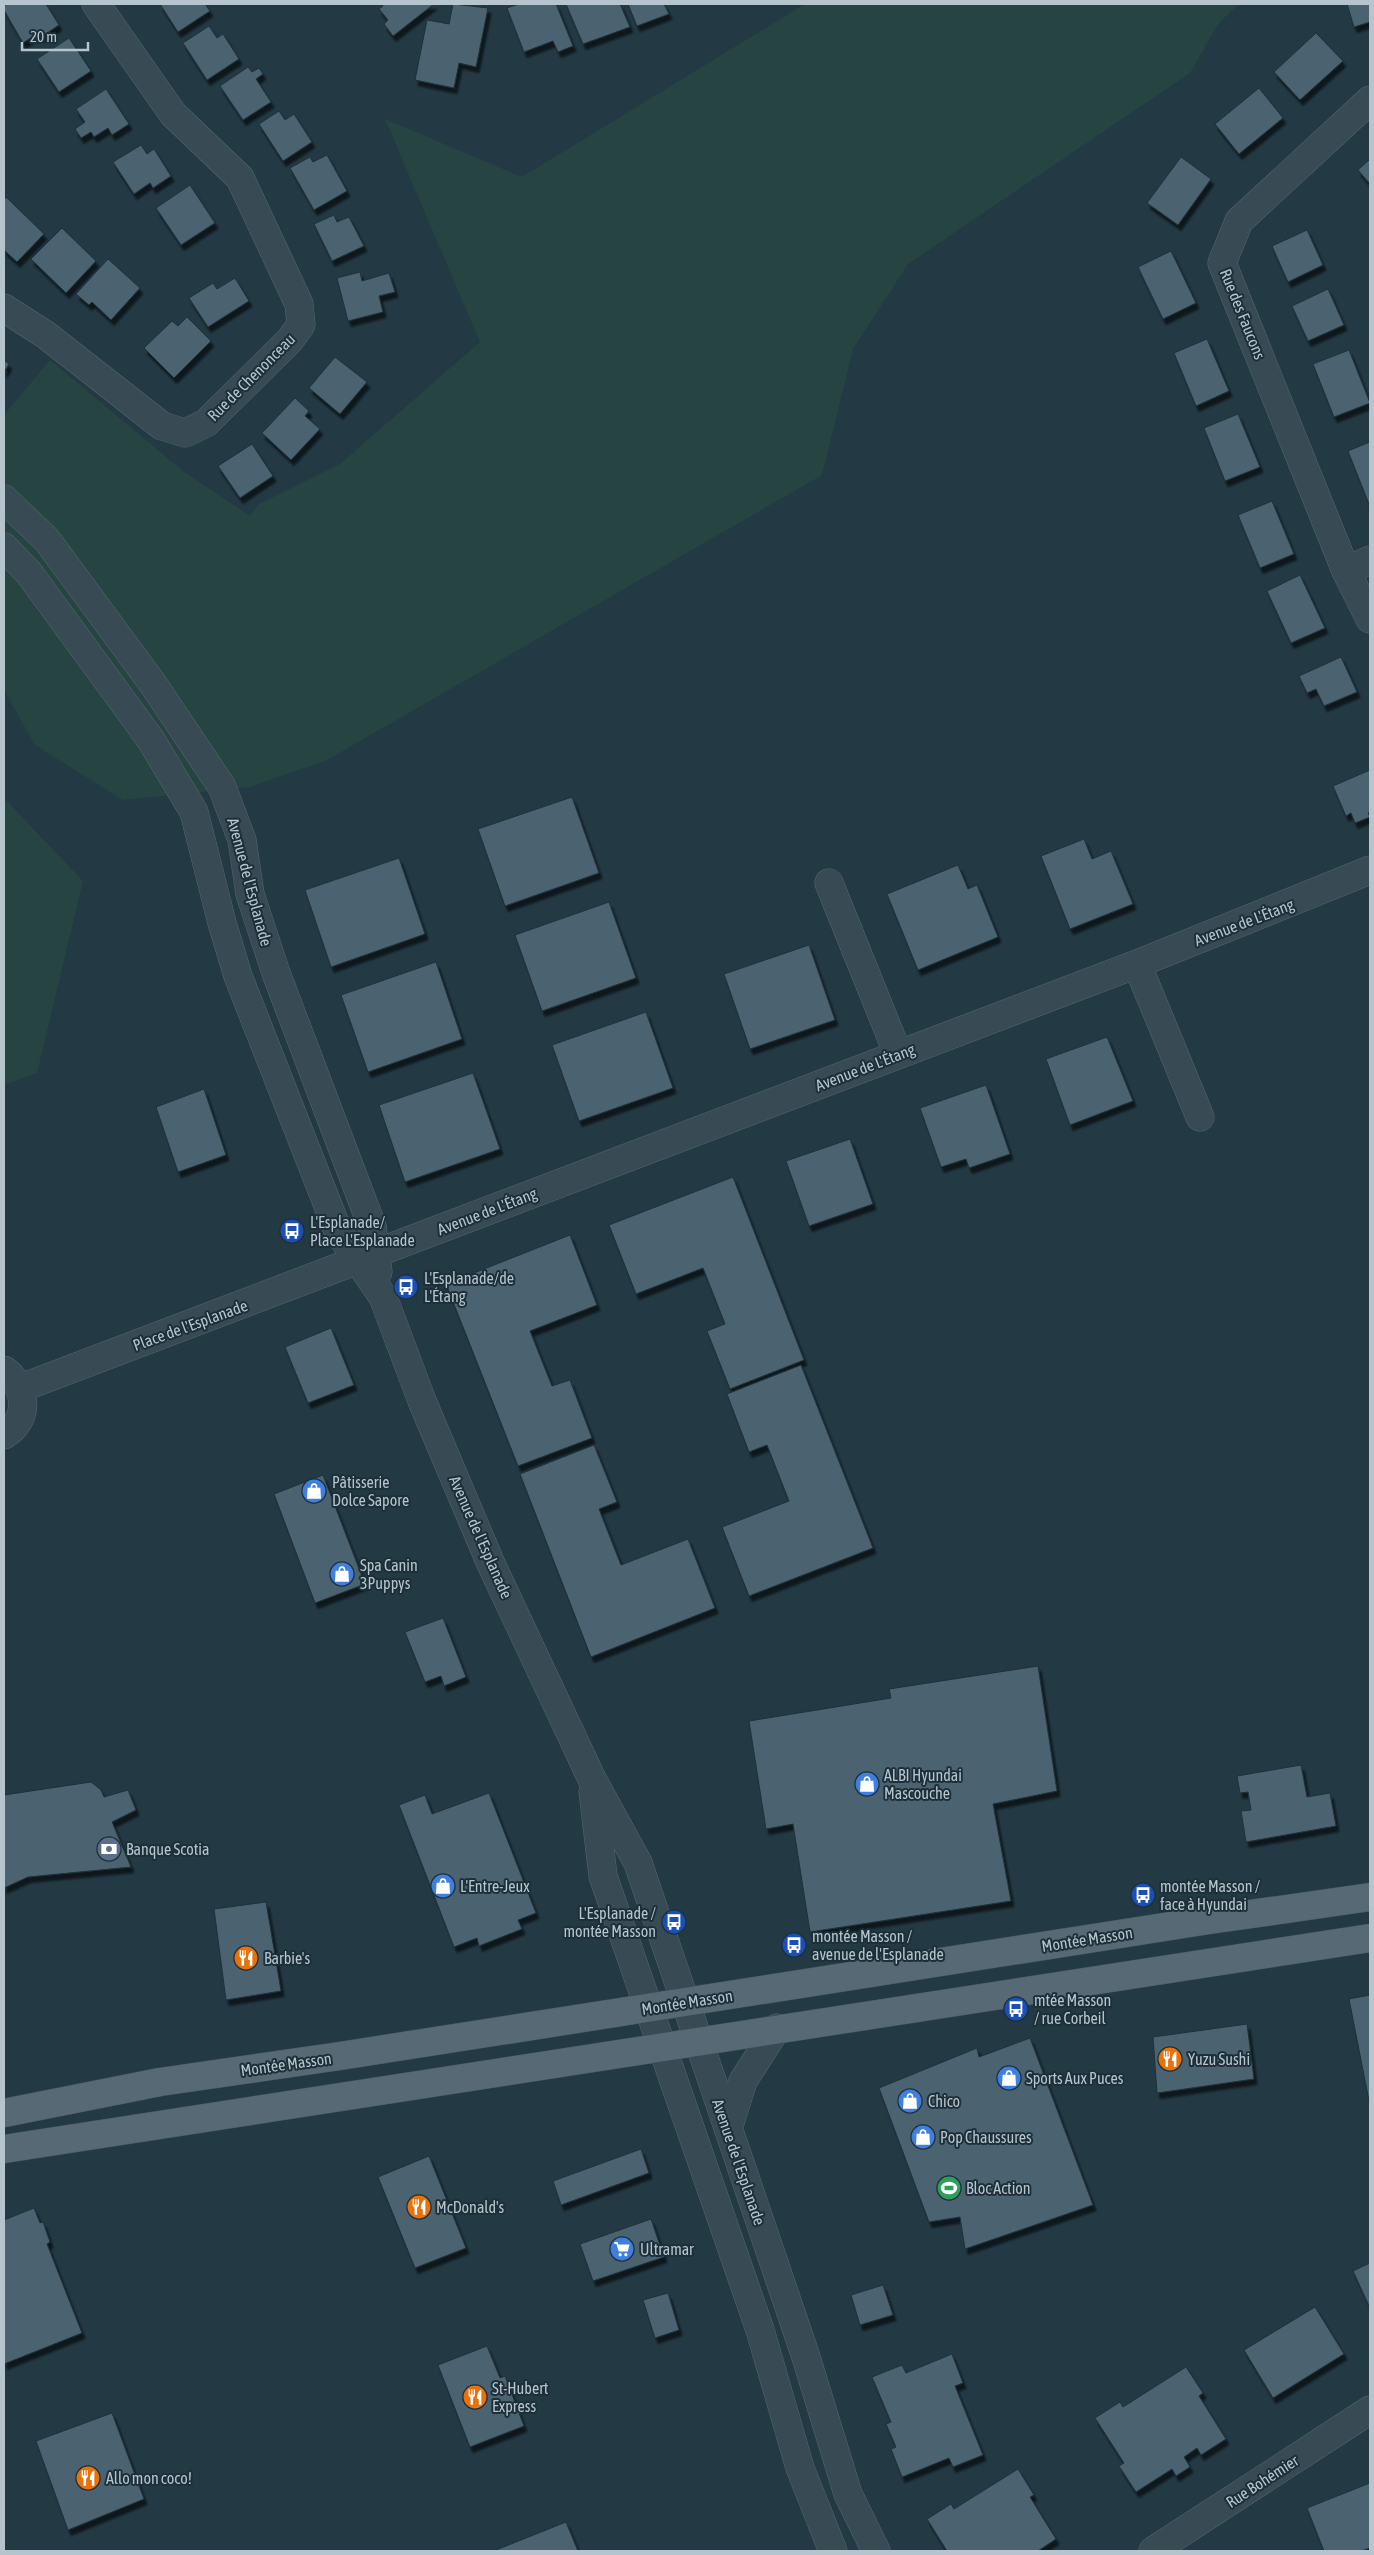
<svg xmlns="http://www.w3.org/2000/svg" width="1374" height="2555" font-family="'Asap Condensed',sans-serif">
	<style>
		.green { fill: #264542 }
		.building { fill: #4c6370; stroke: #1f313b; filter: url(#shadow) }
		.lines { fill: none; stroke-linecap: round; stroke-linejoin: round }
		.minor-casing { stroke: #566771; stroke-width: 29 }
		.major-casing { stroke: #455660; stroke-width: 29 }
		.minor { stroke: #384a54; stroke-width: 28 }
		.major { stroke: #566974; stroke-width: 28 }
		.labels { text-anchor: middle; stroke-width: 4; stroke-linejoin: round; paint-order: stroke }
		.street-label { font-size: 16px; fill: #b5c4cd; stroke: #1d2f39 }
		.poi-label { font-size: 16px; fill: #b5c4cd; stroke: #1d2f39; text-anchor: start }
	</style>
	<defs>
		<filter id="shadow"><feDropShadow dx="3" dy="5.5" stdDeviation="1" flood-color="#0009"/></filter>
	</defs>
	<rect width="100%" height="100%" fill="#233944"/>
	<!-- green -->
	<path class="green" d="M805,4H1239L1218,24L1190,73L908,264L853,349L822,475L327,760L250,787L123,800L35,745L4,690V415L50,360L183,471L250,516L259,504L340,464L480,342L385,119L522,177Z
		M4,798L83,881L37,1073L4,1085Z"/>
	<!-- building -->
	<path class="building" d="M7,4H46L59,25L41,37L38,33L23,43L4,10V6Z
		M160,4H205L210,11L178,32Z
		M381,4H434L393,36L384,24L388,20L379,9L383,6Z
		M453,4L488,8L476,67L459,63L454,88L415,80L427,20L449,24Z
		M519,4H556L573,46L558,52L553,41L524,52L507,8Z
		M566,4H620L630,27L583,44Z
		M628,4H664L669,14L637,26Z
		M1347,4H1370V22L1354,27Z
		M209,26L217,38L223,34L239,59L207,80L183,43Z
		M1316,33L1343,61L1300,100L1274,72Z
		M69,38L91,71L59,92L37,59Z
		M248,67L252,72L259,68L263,74L256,79L271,102L243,120L220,86Z
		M1259,88L1283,118L1239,154L1215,124Z
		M106,89L129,124L112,135L108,128L94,137L91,132L81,138L75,129L85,122L76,109Z
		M279,111L285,120L294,114L312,142L283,161L259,124Z
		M141,145L147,154L154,149L171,176L153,188L150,183L134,194L113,162Z
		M327,155L347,191L314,210L290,168L310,157L313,162Z
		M1181,157L1211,179L1178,225L1147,203Z
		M1370,159V184L1358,170Z
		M190,185L215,223L181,245L156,208Z
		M6,197L44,234L17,262L4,250V200Z
		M334,215L337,222L349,217L364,246L332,261L314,224Z
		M62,228L96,261L66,293L31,259Z
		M1307,230L1323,265L1288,282L1272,246Z
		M1171,251L1196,303L1163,319L1138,267Z
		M108,259L140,288L111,320L92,302L89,305L76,294Z
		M360,272L362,281L389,273L395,292L379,296L383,312L348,321L337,278Z
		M235,278L249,301L208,327L189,298L213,283L217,289Z
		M1328,289L1344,325L1308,341L1292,306Z
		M187,317L211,341L174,378L144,348L172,321L178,326Z
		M1207,339L1229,391L1196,406L1174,353Z
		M1349,350L1370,403L1334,417L1313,364Z
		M335,357L367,382L340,414L309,388Z
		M4,360L9,364L4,372Z
		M295,398L309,411L305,416L320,429L291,460L262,433Z
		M1238,414L1260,467L1225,481L1204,428Z
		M1370,442V504H1369L1348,451Z
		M252,444L273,476L240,498L218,466Z
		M1272,501L1294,554L1260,568L1238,515Z
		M1300,575L1325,628L1291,643L1267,591Z
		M1341,657L1357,692L1324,706L1316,689L1307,693L1299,676Z
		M1370,770V812L1368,813L1370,817L1355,823L1351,813L1346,816L1333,786Z
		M572,797L599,873L505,906L478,829Z
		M1084,839L1092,859L1111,851L1133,904L1070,929L1041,856Z
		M399,858L425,934L331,967L305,890Z
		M958,865L968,889L977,885L998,937L918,970L887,894Z
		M609,902L636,978L542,1011L515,935Z
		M809,945L835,1020L750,1049L724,974Z
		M436,962L462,1039L368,1072L341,995Z
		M646,1012L673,1088L579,1121L552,1045Z
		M1107,1037L1133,1101L1070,1125L1046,1059Z
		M473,1073L500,1149L405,1182L379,1105Z
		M986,1085L1010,1154L969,1168L966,1159L941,1167L920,1108Z
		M204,1089L226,1155L178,1172L156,1107Z
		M850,1139L873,1204L809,1226L786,1161Z
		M733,1177L804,1360L730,1389L707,1331L725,1324L703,1268L636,1294L609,1225Z
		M570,1235L597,1305L530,1331L552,1386L570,1380L592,1438L518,1466L446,1284Z
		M331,1328L354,1385L308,1403L285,1347Z
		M801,1365L873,1548L749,1596L722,1527L789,1501L767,1445L749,1452L727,1394Z
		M594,1445L617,1502L599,1509L621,1565L688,1539L715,1608L591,1657L520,1474Z
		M323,1475L365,1584L315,1603L274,1494Z
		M443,1618L466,1677L444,1686L441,1676L425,1682L405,1632Z
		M1038,1666L1057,1791L993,1804L1011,1901L810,1932L793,1824L766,1829L749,1721L891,1698L889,1689Z
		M1301,1765L1307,1797L1330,1793L1336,1826L1246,1842L1241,1811L1251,1810L1248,1792L1240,1793L1237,1776Z
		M91,1782L101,1790L104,1797L128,1790L136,1810L112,1822L131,1867L28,1877L4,1888V1795Z
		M489,1793L536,1913L518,1920L522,1929L479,1946L477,1938L454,1947L399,1805L425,1795L432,1814Z
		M266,1902L281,1991L226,2000L214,1909Z
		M1370,1995V2106L1349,1999Z
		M1247,2024L1254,2079L1157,2093L1153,2037Z
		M1030,2038L1093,2205L965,2249L960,2217L929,2222L879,2088L977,2048L979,2057Z
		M641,2149L649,2173L561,2205L553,2181Z
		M429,2156L466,2248L415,2268L378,2177Z
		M34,2208L40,2223L43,2222L50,2242L47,2244L82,2333L4,2364V2220Z
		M651,2219L664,2257L593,2281L580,2244Z
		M1370,2263V2308L1353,2271Z
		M883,2285L893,2315L860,2325L851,2295Z
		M668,2293L679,2330L655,2338L643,2300Z
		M1315,2307L1344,2354L1273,2398L1244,2350Z
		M487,2346L500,2378L505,2376L524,2426L470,2447L438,2365Z
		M952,2354L963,2383L955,2386L983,2455L953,2467L949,2458L902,2477L891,2449L896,2447L886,2424L891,2422L872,2377L902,2365L906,2373Z
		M1186,2367L1203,2393L1199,2396L1226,2439L1201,2455L1197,2448L1184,2457L1190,2467L1176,2476L1172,2469L1136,2492L1119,2466L1124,2463L1095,2418L1120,2402L1123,2407Z
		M112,2413L144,2499L68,2530L36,2441Z
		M1018,2469L1034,2495L1030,2497L1056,2539L1038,2551H947L927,2519L951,2504L954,2509Z
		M1370,2483V2548L1361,2551H1324L1307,2508Z
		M566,2522L578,2551H496V2550Z"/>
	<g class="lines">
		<defs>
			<path id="minor" d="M1370,100L1239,221L1222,263L1346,571L1370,619
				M4,308L46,335L162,426L185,433L206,423L290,340L301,325L299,304L240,178L173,114L96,4
				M4,499L47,540L153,684L222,787L242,840L250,894L276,973L372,1226L378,1272
				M4,547L29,573L151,740L194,812L222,923L238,976L338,1231L383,1297L422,1401L491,1564L591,1777L638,1863L805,2354L848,2494L876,2551
				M1346,571L1370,560
				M829,883L898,1054
				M1137,964L1200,1117
				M4,1370C27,1387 31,1419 4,1435
				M21,1388L1137,964L1370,870
				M593,1791L603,1876L760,2330L800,2468L833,2551
				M728,2129L743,2081L777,2028
				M1153,2551L1370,2410"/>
			<path id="major" d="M4,2113L160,2082L340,2056L1209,1920L1370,1897
				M4,2149L1370,1938"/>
		</defs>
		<!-- minor casing -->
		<use href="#minor" class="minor-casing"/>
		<!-- major casing -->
		<use href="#major" class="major-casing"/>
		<!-- minor -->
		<use href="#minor" class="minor"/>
		<!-- major -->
		<use href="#major" class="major"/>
	</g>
	<!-- icons -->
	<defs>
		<symbol id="bus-disc" viewBox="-11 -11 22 22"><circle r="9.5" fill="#1a4fb4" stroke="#1d2f39"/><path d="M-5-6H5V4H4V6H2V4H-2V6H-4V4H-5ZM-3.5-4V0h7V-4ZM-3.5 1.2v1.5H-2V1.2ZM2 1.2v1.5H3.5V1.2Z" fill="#fff"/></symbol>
		<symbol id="shop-disc" viewBox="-11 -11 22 22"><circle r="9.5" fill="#3f7fe0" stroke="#1d2f39"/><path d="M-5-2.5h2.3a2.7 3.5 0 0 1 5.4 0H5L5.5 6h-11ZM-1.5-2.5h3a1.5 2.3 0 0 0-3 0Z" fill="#fff"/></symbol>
		<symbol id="bank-disc" viewBox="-11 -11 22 22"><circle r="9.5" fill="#5c6f8a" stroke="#1d2f39"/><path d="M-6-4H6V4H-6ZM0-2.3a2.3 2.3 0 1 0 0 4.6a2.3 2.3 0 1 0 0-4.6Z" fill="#fff"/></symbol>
		<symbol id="restaurant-disc" viewBox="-11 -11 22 22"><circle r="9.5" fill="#e8710a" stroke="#1d2f39"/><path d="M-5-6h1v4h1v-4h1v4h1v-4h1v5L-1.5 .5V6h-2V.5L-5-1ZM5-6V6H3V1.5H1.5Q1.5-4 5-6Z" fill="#fff"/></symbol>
		<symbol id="stadium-disc" viewBox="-11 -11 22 22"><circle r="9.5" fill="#2e9e5b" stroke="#1d2f39"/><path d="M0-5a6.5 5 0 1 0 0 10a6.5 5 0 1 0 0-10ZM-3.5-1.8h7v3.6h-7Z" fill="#fff"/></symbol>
		<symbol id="supermarket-disc" viewBox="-11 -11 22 22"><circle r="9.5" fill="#3f7fe0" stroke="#1d2f39"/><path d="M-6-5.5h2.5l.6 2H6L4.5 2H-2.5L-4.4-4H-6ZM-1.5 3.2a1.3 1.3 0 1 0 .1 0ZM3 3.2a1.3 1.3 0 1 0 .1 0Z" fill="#fff"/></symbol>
	</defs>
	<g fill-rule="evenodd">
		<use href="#bus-disc" x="278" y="1217" width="28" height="28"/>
		<use href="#bus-disc" x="392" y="1273" width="28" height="28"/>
		<use href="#shop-disc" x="300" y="1477" width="28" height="28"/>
		<use href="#shop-disc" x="328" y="1560" width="28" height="28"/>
		<use href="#shop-disc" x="853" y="1770" width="28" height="28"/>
		<use href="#bank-disc" x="95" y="1835" width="28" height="28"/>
		<use href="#shop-disc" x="429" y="1872" width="28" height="28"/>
		<use href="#bus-disc" x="1129" y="1881" width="28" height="28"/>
		<use href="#bus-disc" x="660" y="1908" width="28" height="28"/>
		<use href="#bus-disc" x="780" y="1931" width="28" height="28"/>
		<use href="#restaurant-disc" x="232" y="1944" width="28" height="28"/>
		<use href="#bus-disc" x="1002" y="1995" width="28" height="28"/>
		<use href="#restaurant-disc" x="1156" y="2045" width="28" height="28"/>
		<use href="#shop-disc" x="995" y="2064" width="28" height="28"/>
		<use href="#shop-disc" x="896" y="2087" width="28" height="28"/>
		<use href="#shop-disc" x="909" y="2123" width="28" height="28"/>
		<use href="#stadium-disc" x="935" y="2174" width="28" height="28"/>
		<use href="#restaurant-disc" x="405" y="2193" width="28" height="28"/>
		<use href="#supermarket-disc" x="608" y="2235" width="28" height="28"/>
		<use href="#restaurant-disc" x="461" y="2383" width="28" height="28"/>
		<use href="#restaurant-disc" x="74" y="2464" width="28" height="28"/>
	</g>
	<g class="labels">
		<!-- street labels -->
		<g class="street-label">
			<text transform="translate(1243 314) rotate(68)" y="6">Rue des Faucons</text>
			<text transform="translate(251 377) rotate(-45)" y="6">Rue de Chenonceau</text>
			<text transform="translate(250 882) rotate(75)" y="6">Avenue de l'Esplanade</text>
			<text transform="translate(1244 922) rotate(-21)" y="6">Avenue de L'Étang</text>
			<text transform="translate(865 1067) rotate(-21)" y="6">Avenue de L'Étang</text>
			<text transform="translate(487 1211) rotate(-21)" y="6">Avenue de L'Étang</text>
			<text transform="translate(190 1325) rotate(-20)" y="6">Place de l'Esplanade</text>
			<text transform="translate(481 1537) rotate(66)" y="6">Avenue de l'Esplanade</text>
			<text transform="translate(1087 1939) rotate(-9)" y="6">Montée Masson</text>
			<text transform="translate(687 2002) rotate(-9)" y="6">Montée Masson</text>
			<text transform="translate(286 2064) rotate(-8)" y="6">Montée Masson</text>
			<text transform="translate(739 2162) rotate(71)" y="6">Avenue de l'Esplanade</text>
			<text transform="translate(1262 2481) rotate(-33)" y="6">Rue Bohémier</text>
		</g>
		<!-- poi labels -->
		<g class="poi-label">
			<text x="310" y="1228">L'Esplanade/<tspan x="310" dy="18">Place L'Esplanade</tspan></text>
			<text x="424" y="1284">L'Esplanade/de<tspan x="424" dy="18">L'Étang</tspan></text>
			<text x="332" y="1488">Pâtisserie<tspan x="332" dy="18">Dolce Sapore</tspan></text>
			<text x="360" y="1571">Spa Canin<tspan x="360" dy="18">3Puppys</tspan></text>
			<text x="884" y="1781">ALBI Hyundai<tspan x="884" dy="18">Mascouche</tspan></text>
			<text x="126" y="1855">Banque Scotia</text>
			<text x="460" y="1892">L'Entre-Jeux</text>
			<text x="1160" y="1892">montée Masson /<tspan x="1160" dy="18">face à Hyundai</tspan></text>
			<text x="656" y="1919" text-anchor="end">L'Esplanade /<tspan x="656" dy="18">montée Masson</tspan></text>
			<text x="812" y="1942">montée Masson /<tspan x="812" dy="18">avenue de l'Esplanade</tspan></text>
			<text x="264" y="1964">Barbie's</text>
			<text x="1034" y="2006">mtée Masson<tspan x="1034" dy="18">/ rue Corbeil</tspan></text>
			<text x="1188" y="2065">Yuzu Sushi</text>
			<text x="1026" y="2084">Sports Aux Puces</text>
			<text x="928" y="2107">Chico</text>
			<text x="940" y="2143">Pop Chaussures</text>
			<text x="966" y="2194">Bloc Action</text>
			<text x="436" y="2213">McDonald's</text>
			<text x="640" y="2255">Ultramar</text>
			<text x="492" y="2394">St-Hubert<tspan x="492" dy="18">Express</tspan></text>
			<text x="106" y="2484">Allo mon coco!</text>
		</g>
	</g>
	<!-- border -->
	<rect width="1374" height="2555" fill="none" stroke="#b5c4cd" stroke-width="10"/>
	<!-- scale -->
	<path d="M22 42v8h66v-8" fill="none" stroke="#b5c4cd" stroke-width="2.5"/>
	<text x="30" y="42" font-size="15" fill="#b5c4cd" stroke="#1d2f39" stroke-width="4" paint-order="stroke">20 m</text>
</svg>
